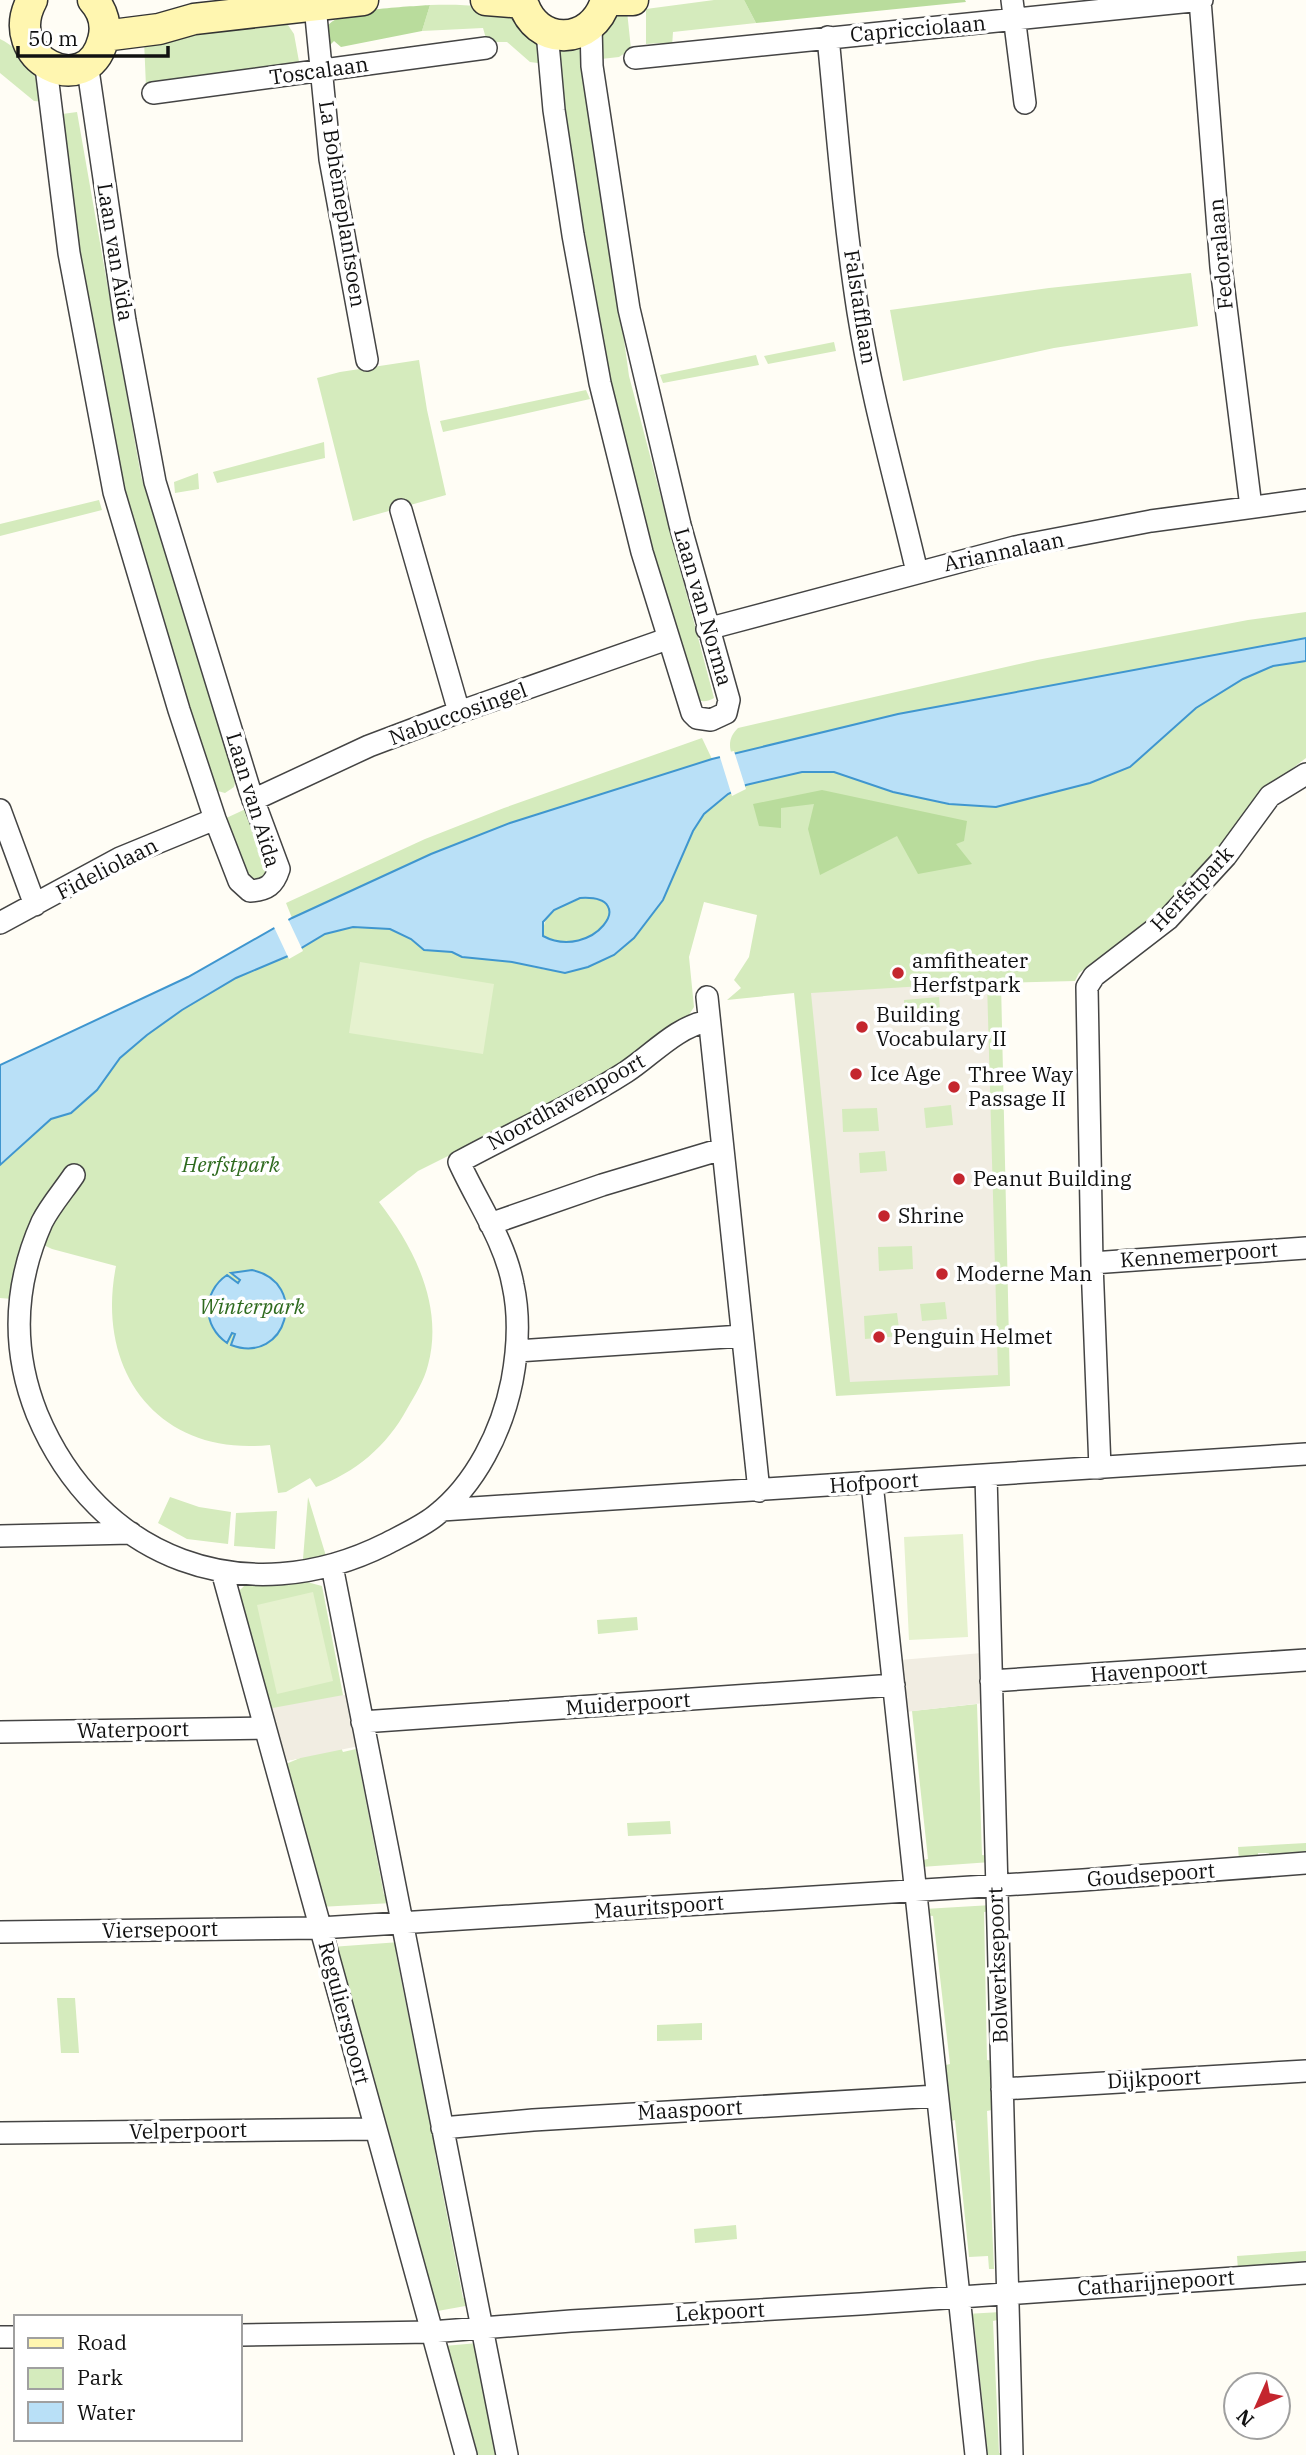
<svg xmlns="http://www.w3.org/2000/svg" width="1306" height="2455" font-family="'IBM Plex Serif',serif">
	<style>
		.green { fill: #d5ebbd }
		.forest { fill: #b9dc9c }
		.pitch { fill: #e6f2cf }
		.plaza { fill: #f1ede2; fill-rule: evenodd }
		.water { fill: #b9e0f7; stroke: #3f96cf; stroke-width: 2; fill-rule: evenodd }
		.pier { fill: #fffdf5 }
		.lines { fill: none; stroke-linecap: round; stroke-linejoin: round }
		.minor-casing { stroke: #444; stroke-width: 24 }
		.secondary-casing { stroke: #333; stroke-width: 33 }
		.minor { stroke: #fff; stroke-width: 21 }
		.secondary { stroke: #fff6b0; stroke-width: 30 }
		.poi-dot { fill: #c4262e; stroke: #fff; stroke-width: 2.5 }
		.labels { text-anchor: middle; stroke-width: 7; stroke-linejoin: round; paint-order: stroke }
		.street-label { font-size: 21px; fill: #111; stroke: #fff }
		.poi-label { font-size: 21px; fill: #111; stroke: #fff; text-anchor: start }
		.park-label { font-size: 21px; font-style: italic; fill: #2f6b1f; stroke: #fff }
	</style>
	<rect width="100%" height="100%" fill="#fffdf5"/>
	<!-- green -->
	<path class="green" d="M714,0H744L756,23L673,32L672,47L663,50L660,43L646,44V9Z
		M430,5C481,4 532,4 545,64L530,62L507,42H487L483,28L422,31Z
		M627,11L631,49L619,57L601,59C600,31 601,24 627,11Z
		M286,22L294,34L300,67L146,87L144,40Z
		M0,39C24,50 38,78 45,102L34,101L0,73Z
		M583,44L629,376L714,698C704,704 697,701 688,695L609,380L570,178L557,48Z
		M77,112L141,476L236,778L234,787L225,793L214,790L121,490L55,115Z
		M1191,273L1198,326L1054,348L903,381L890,310L1049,288Z
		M834,342L836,351L768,364L764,356Z
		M756,355L759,365L663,383L660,375Z
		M419,360L427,410L446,495L353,521L317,378L340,372Z
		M586,390L590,399L443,432L440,421Z
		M324,442L325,458L217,483L213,472Z
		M198,473L199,489L175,493L174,482Z
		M99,500L102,510L0,536V524Z
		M1306,612V638L898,714L732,755C728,744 730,736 738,728L1037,660L1248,620Z
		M1306,661V758C1255,795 1225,851 1180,895C1150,925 1113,948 1079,973L1075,981L1001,983L1010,1386L836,1396L794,993L727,1000L741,988L734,980L749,957L757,915L704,902L689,957L694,1007L687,1018L632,1060L538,1111L418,1171L379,1202C414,1247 444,1306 428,1365C424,1381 415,1395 407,1409C387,1446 355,1473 316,1487L310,1478L286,1492L278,1493L270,1445C158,1457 95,1371 116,1266L52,1249L31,1239L13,1299L0,1298V1165L51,1119L71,1113L97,1090L120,1058L147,1035L182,1010L236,978L288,956L325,934L353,927L390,929L411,939L424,950L453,952L462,957L512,962L546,970L588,967L614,955L634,938L663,900L693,831L704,814L728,794L746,785L802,772H834L893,792L949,804L996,807L1090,783L1130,767L1196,708L1243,679L1273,666Z
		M702,738L712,759L510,823L431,854L292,918L286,903L425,839L504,808Z
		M250,807L270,867L262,882L250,880L222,820Z
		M580,898C643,894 592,963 543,936C543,910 559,907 580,898Z
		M170,1497L199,1507L231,1512L228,1544L187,1539L158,1523Z
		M308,1497L326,1556L303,1559Z
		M277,1511L275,1549L234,1546L236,1513Z
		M307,1582L322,1586L343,1695L342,1750L343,1752L356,1749L384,1895H390L392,1903L320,1907L316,1892L321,1890L286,1764L300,1758L285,1761L238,1592L245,1585L276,1586Z
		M637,1617L638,1630L598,1634L597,1620Z
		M977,1704L982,1855L990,1856L991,1862L921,1867L919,1861L928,1859L912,1711Z
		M670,1821L671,1834L628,1836L627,1823Z
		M1306,1843V1856L1269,1858V1853H1258V1859L1239,1860L1238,1847Z
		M992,1905V1911L984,1912L987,2060L996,2061L997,2109L987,2111L994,2269H989L988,2256L969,2257L955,2120L948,2122L942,2066L950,2064L933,1916L923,1915L924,1909Z
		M400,1942V1953L396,1954L425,2099L430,2098L440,2151L435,2153L463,2298L469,2297L471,2305L432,2312L427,2296L433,2294L398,2168L392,2169L377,2093L343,1968L337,1969L331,1947Z
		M57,1998H75L79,2053H61Z
		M702,2023V2040L657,2041V2025Z
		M736,2225L737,2239L695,2243L694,2229Z
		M1306,2251V2265L1238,2270L1237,2256Z
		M1001,2312L1002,2319L993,2321L999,2453L1005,2452L1006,2455H981V2450L987,2448L974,2322L966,2320V2314Z
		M478,2343L483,2359L477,2360L496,2455H478L451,2358L444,2359V2346Z"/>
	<!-- forest -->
	<path class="forest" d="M744,0H965L966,2L756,23Z
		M430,5L422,31L341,47L334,41L327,48C326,40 324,33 328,26C340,8 408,7 430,5Z
		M822,790L967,821L964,841L956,844L972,864L918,874L897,836L820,875L808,829L814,804L781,808V828L759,826L753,804Z"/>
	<!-- pitch -->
	<path class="pitch" d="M360,962L494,984L483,1054L349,1033Z
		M963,1534L968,1637L909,1640L904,1537Z
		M313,1592L333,1681L277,1694L257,1605Z"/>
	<!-- plaza -->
	<path class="plaza" d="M987,982L998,1375L850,1382L811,993ZM939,997L941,1022L905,1025L904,1000ZM951,1105L953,1125L926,1128L924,1108ZM877,1108L879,1131L843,1132L842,1109ZM885,1151L887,1171L860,1173L859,1153ZM912,1246L913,1269L879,1271L878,1247ZM945,1302L947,1319L922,1321L920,1304ZM897,1313L900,1336L865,1339L864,1316Z
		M982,1653L984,1703L905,1712L900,1660Z
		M349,1694L359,1746L281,1762L267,1709Z"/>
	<!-- water -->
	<path class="water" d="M1306,638V661L1273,666L1243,679L1196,708L1130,767L1090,783L996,807L949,804L893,792L834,772H802L746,785L728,794L704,814L693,831L663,900L634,938L614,955L588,967L565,973L512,962L462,957L452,952L424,950L411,939L390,929L353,927L325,934L288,956L236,978L182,1010L147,1035L120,1058L97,1090L71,1113L51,1119L0,1165V1065L188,977L292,918L431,854L510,823L712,759L898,714ZM580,898C643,894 592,962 543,936V922L554,910Z
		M252,1270C310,1282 287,1366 231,1345L235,1334L232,1333L227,1343C202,1326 202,1292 227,1275L238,1283L240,1280L231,1273Z"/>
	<!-- pier -->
	<path class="pier" d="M734,751L746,789L732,796L719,754Z
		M287,917L303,951L289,959L273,925Z"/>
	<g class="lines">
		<defs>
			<path id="minor" d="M1012,0L1025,103
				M1200,0L1221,267L1251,507
				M315,6L330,159L367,360
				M547,32L554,110L573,235L600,383L642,552L692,713L697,718L711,720L726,713L729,700L680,525L629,309L592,66L591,26
				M828,37C837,129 844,221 858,312C872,400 897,486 917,572
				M635,58L1202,0
				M46,67L69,253L114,492L179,710L215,819L239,881L250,891C267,890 274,885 279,869L250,791L155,482L125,321L87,63
				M153,93L486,48
				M401,510L459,712
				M707,629L1015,547L1151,521L1306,500
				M253,800L369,746L459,712L667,639
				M0,810L35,905
				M0,923L120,858L215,819
				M707,997L759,1491
				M74,1175C64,1190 50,1206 42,1222C14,1285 11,1349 37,1414C98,1560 246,1614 386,1544C403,1535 421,1527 435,1516C476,1484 502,1431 512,1381C518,1349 520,1317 513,1285C505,1241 477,1202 459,1162C514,1132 573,1106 626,1072C652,1055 676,1027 708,1021
				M490,1224L602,1185L722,1149
				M1092,1263L1306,1248
				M517,1351L742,1336
				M1100,1468L1092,1263L1087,987L1094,976L1168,919L1226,856L1270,796L1306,774
				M986,1475L1012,2455
				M872,1483L976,2455
				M442,1510L1306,1454
				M0,1536L131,1533
				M332,1566L507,2455
				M222,1571L466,2455
				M991,1681L1306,1660
				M362,1722L894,1685
				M0,1732L265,1728
				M0,1932L320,1928L1083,1880L1306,1863
				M1002,2089L1306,2071
				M442,2128L533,2120L937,2096
				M0,2133L376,2129
				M240,2335L431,2332L571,2321L860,2304L1306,2273
				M0,2337H16"/>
			<path id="secondary" d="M32,0C0,59 87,102 103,40C107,26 103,11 93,0
				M486,0L523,3
				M522,0C535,48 593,46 606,0
				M606,0H633
				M104,36L159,29L194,19L363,0"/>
		</defs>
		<!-- minor casing -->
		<use href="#minor" class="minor-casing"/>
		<!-- secondary casing -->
		<use href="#secondary" class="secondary-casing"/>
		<!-- minor -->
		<use href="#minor" class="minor"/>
		<!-- secondary -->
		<use href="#secondary" class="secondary"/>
	</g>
	<!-- markers -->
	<g class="poi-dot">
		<circle cx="898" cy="973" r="7"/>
		<circle cx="862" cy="1027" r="7"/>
		<circle cx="856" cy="1074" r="7"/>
		<circle cx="954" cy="1087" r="7"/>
		<circle cx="959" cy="1179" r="7"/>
		<circle cx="884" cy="1216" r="7"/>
		<circle cx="942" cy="1274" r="7"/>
		<circle cx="879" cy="1337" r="7"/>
	</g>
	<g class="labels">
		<!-- street labels -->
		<g class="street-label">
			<text transform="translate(918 29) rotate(-5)" y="7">Capricciolaan</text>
			<text transform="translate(319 71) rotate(-8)" y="7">Toscalaan</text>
			<text transform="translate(342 204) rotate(81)" y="7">La Bohèmeplantsoen</text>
			<text transform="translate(115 252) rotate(81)" y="7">Laan van Aïda</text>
			<text transform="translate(1221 254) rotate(-95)" y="7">Fedoralaan</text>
			<text transform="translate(860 307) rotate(81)" y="7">Falstafflaan</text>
			<text transform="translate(1004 552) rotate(-12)" y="7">Ariannalaan</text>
			<text transform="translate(703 607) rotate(74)" y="7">Laan van Norma</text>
			<text transform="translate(458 714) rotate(-20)" y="7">Nabuccosingel</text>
			<text transform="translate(253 800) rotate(73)" y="7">Laan van Aïda</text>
			<text transform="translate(107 869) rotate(-27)" y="7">Fideliolaan</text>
			<text transform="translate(1192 889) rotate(-46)" y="7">Herfstpark</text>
			<text transform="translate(566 1102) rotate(-29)" y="7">Noordhavenpoort</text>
			<text transform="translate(1199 1255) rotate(-4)" y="7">Kennemerpoort</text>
			<text transform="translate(874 1483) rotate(-4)" y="7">Hofpoort</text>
			<text transform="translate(1149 1671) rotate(-4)" y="7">Havenpoort</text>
			<text transform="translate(628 1704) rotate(-4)" y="7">Muiderpoort</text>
			<text transform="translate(133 1730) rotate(-1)" y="7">Waterpoort</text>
			<text transform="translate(1151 1875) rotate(-4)" y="7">Goudsepoort</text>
			<text transform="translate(659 1907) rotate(-4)" y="7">Mauritspoort</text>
			<text transform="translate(160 1930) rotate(-1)" y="7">Viersepoort</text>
			<text transform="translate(998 1965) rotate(-92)" y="7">Bolwerksepoort</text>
			<text transform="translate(344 2013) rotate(75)" y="7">Regulierspoort</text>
			<text transform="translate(1154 2079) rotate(-3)" y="7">Dijkpoort</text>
			<text transform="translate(690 2110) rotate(-3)" y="7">Maaspoort</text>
			<text transform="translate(188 2131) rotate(-1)" y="7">Velperpoort</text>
			<text transform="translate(1156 2283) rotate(-4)" y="7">Catharijnepoort</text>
			<text transform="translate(720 2312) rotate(-3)" y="7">Lekpoort</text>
		</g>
		<!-- poi labels -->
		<g class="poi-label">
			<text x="912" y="968">amfitheater<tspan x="912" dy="24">Herfstpark</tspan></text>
			<text x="876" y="1022">Building<tspan x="876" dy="24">Vocabulary II</tspan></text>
			<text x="870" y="1081">Ice Age</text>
			<text x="968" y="1082">Three Way<tspan x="968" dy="24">Passage II</tspan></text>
			<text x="973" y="1186">Peanut Building</text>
			<text x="898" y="1223">Shrine</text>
			<text x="956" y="1281">Moderne Man</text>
			<text x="893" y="1344">Penguin Helmet</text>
		</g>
		<!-- park labels -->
		<g class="park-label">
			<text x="231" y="1172">Herfstpark</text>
			<text x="252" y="1314">Winterpark</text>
		</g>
	</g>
	<!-- legend -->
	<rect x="14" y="2315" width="228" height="126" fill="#ffffff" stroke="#a0a0a0" stroke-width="2"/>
	<rect x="28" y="2338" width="35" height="10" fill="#fff6b0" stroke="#a0a0a0" stroke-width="2"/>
	<text x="77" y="2350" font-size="21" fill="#111111">Road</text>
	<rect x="28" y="2368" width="35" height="21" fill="#d5ebbd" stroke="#a0a0a0" stroke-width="2"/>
	<text x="77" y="2385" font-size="21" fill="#111111">Park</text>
	<rect x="28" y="2402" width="35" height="21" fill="#b9e0f7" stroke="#a0a0a0" stroke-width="2"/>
	<text x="77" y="2420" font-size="21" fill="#111111">Water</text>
	<!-- north arrow -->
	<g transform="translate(1257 2406) rotate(225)"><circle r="33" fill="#ffffff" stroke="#a0a0a0" stroke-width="2"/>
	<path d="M0-5L12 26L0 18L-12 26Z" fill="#c4262e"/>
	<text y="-10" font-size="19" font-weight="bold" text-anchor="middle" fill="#111111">N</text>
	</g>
	<!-- scale -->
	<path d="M18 46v10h150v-10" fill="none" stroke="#111111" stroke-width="3.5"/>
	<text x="28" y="46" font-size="21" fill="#111111" stroke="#ffffff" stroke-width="5" paint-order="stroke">50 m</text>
</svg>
